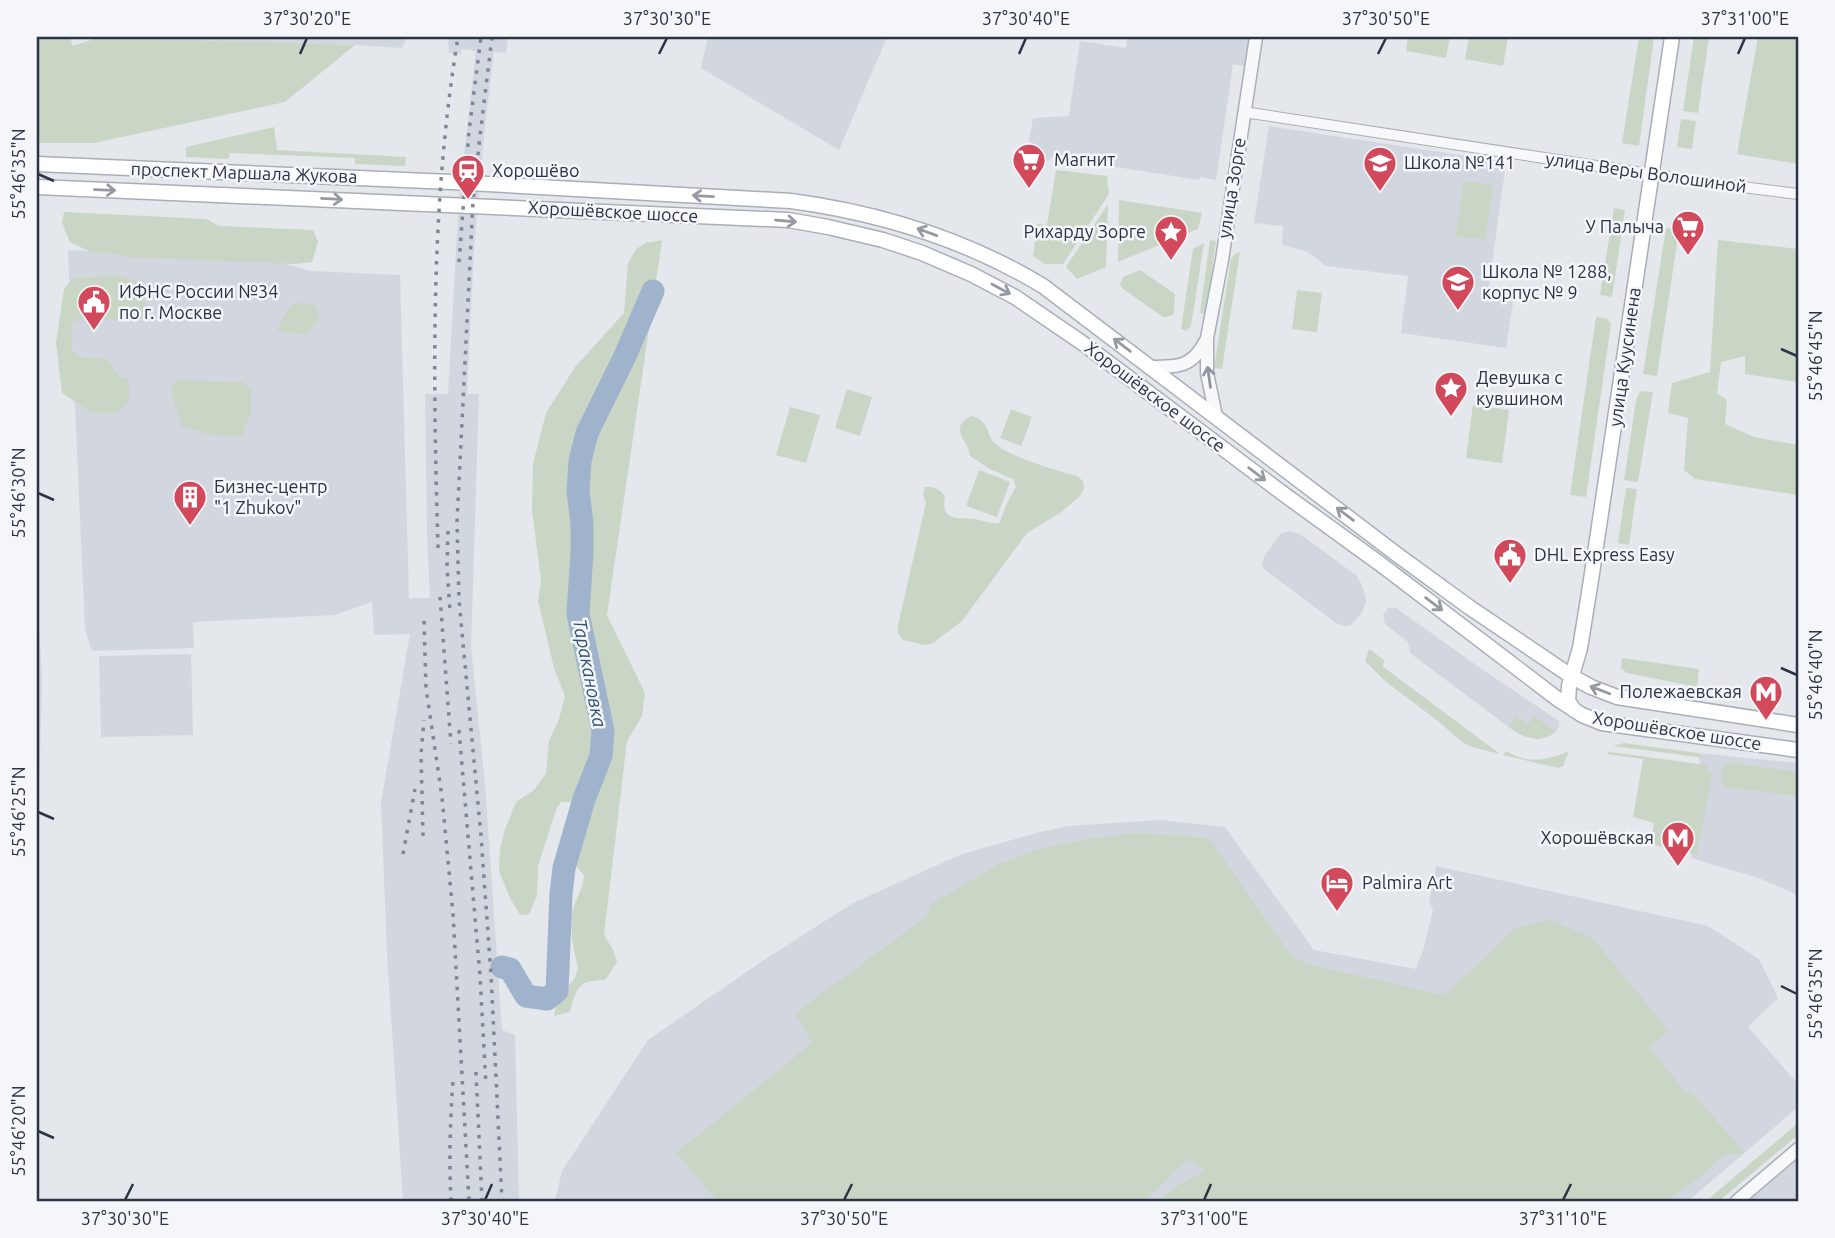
<svg xmlns="http://www.w3.org/2000/svg" width="1835" height="1238" font-family="Ubuntu,sans-serif">
	<style>
		.built { fill: #d2d6de }
		.green { fill: #c9d6c5 }
		.lines { fill: none; stroke-linecap: round; stroke-linejoin: round }
		.river { stroke: #9fb4cc; stroke-width: 23 }
		.minor-casing { stroke: #a9aeb7; stroke-width: 12 }
		.tertiary-casing { stroke: #a9aeb7; stroke-width: 15 }
		.secondary-casing { stroke: #a9aeb7; stroke-width: 17 }
		.minor { stroke: #f7f8fa; stroke-width: 10 }
		.tertiary { stroke: #f7f8fa; stroke-width: 12 }
		.secondary { stroke: #fff; stroke-width: 14 }
		.rail { stroke: #7d8696; stroke-width: 3.5; stroke-dasharray: 3.5 7; stroke-linecap: butt }
		.oneway { stroke: #959aa2 }
		.oneway2 { stroke: #9196a0 }
		.ticks { fill: none; stroke: #2b3445; stroke-width: 2.5 }
		.labels { text-anchor: middle; stroke-width: 5; stroke-linejoin: round; paint-order: stroke }
		.poi-label { font-size: 18px; fill: #2b3445; stroke: #f4f6f9; text-anchor: start }
		.street-label { font-size: 18px; fill: #2b3445; stroke: #f4f6f9 }
		.water-label { font-size: 19px; font-style: italic; fill: #34527a; stroke: #f4f6f9 }
		.neatline { fill: none; stroke: #2b3445; stroke-width: 2.5 }
		.ticks-label { font-size: 18px; text-anchor: middle; fill: #2b3445 }
	</style>
	<rect width="100%" height="100%" fill="#e4e7ec"/>
	<!-- built -->
	<path class="built" d="M88,37H407L402,48L355,45Z
		M448,37H508L506,53L494,52L484,136L474,248L467,394H479L471,647L485,784L502,1030L515,1035L519,1201H403L387,954L381,802L410,634L374,635L372,602L334,615L193,622L194,648L92,651L85,629L68,250L273,260L311,271L400,275L409,598H430L427,532L425,394H448L459,199L476,51L462,49L461,54L449,53Z
		M708,37H887L839,150L701,68Z
		M1127,37H1249L1244,66L1233,64L1216,180L1200,177L1199,180L1052,157L1047,161L1035,158L1029,141L1033,118L1069,116L1080,41L1126,48Z
		M1269,126L1506,162L1489,286L1515,290L1506,348L1401,333L1408,276L1326,266L1308,252L1282,245L1283,226L1254,223Z
		M1289,531L1300,534L1357,576L1363,587L1366,601L1362,613L1351,625L1346,627L1336,623L1264,569L1262,564L1265,555L1280,534Z
		M37,575L42,682L39,795L37,808Z
		M1388,608H1396L1403,613L1483,670L1559,721V726L1556,731L1550,736L1537,739L1526,737L1514,731L1410,653L1408,642L1385,624L1383,615Z
		M191,654L193,735L101,737L99,656Z
		M1698,753L1798,763V897L1793,893L1759,878L1691,858L1704,787Z
		M1161,820L1225,827L1314,950L1416,969L1424,947L1433,910L1429,901L1436,866L1708,926L1759,959L1778,998L1748,1027L1798,1084V1107L1688,1201H555L562,1171L648,1040L764,960L853,903L962,854L1040,832L1068,826Z
		M1798,1159V1201H1749Z"/>
	<!-- green -->
	<path class="green" d="M37,37H69L73,46L100,37L355,45L285,102L94,143H37Z
		M1408,37H1450L1446,58L1406,51Z
		M1469,37H1508L1503,66L1465,59Z
		M1639,37H1654L1639,146L1622,143Z
		M1694,37H1709L1698,113L1683,111Z
		M1758,37H1798V164L1737,154Z
		M1681,119L1696,121L1692,149L1677,147Z
		M274,127L277,150L406,157L405,166L355,164V158L230,153L228,159L186,157V147Z
		M1056,170L1107,176L1109,194L1063,264H1045L1033,256L1037,224L1047,225Z
		M1464,181L1493,185L1485,240L1456,236Z
		M1119,200L1202,213L1198,229L1118,262Z
		M1108,204L1106,267L1077,279L1066,267Z
		M1614,208L1625,210L1612,297L1600,295Z
		M64,212L206,219L219,226L313,230L318,242L312,262L294,264L129,257L107,252L93,253L70,242L62,223Z
		M1666,228L1679,230L1657,376L1643,374Z
		M662,240L607,615L645,693L642,716L627,741L604,935L613,950L617,962L605,980C577,980 577,988 570,1012L554,1016L557,999L575,978L578,968L572,940L571,921L572,911L583,884L584,875L577,867L574,858L589,821L587,812L571,802H561L556,810L538,866L537,896L529,914L520,915L510,898L499,871L500,849L505,829L516,802L534,790L546,773L549,741L559,719L565,696L554,668L538,601L541,581L532,510L533,464L546,413L575,367L624,313L628,263L636,249L646,243Z
		M1210,240L1216,241L1206,314L1200,313Z
		M1718,240L1798,249V382L1745,374V356L1721,362L1717,393L1727,400L1725,424L1754,437L1798,445V495L1695,479L1684,470L1688,418L1668,413L1672,383L1710,372Z
		M1204,243L1191,326L1187,331L1181,329L1193,249Z
		M1240,252L1222,369L1214,368L1231,259L1235,254Z
		M1140,270L1175,294L1174,313L1171,316L1163,317L1122,288L1120,285L1123,277Z
		M118,275L139,282L146,304L142,319H83L72,322V350L79,357L108,359L119,376L129,380V402L116,413L91,412L62,393L56,343L64,289L72,279Z
		M1297,290L1322,293L1317,332L1292,329Z
		M295,303L313,304L320,317L308,334L277,332L284,315Z
		M1596,317L1608,319L1611,324L1586,497L1570,495Z
		M176,380L242,382L251,388V414L241,437L211,435L181,426L171,389Z
		M847,389L872,397L860,436L835,428Z
		M1642,391L1653,392L1638,482L1624,480L1636,401L1639,393Z
		M1473,405L1509,410L1502,463L1466,458Z
		M790,407L820,415L806,463L776,455Z
		M1011,409L1032,417L1021,446L1000,438Z
		M971,416C992,420 984,437 999,447C1018,459 1055,470 1077,476L1083,481L1084,489L1080,496L1060,513L1027,533L962,621L933,643L925,645L903,640L898,633V625L926,503L923,494L925,487C935,487 939,488 945,497C940,523 960,517 976,519C984,521 990,524 999,523L1008,501L1016,487L1013,479L990,469L970,456C969,440 947,429 971,416Z
		M979,470L1010,482L997,517L966,506Z
		M1626,488L1637,489L1629,545L1618,543Z
		M1369,649L1385,661L1382,666L1500,754L1472,747L1462,742L1438,721L1385,681L1365,661Z
		M1622,658L1699,669L1697,687L1627,673L1621,668Z
		M1516,716L1528,724L1534,716L1556,731C1541,745 1523,738 1509,727Z
		M1624,743L1698,753L1705,758L1613,746Z
		M1506,751C1528,764 1546,761 1569,751L1563,766L1558,768L1503,755Z
		M1610,752L1706,765L1712,775L1697,855L1651,844L1654,823L1633,817L1643,759L1606,754Z
		M1731,763L1798,772V796L1725,787C1718,781 1720,770 1726,764Z
		M1134,833L1209,838L1290,954L1305,963L1444,996L1514,929L1550,920L1592,938L1669,1030L1649,1047L1686,1093L1691,1091L1745,1153L1724,1155L1699,1178L1666,1201H1158L1177,1186L1205,1171L1188,1159L1144,1201H718L676,1153L812,1043L795,1013L926,917L931,904L999,864L1036,850L1082,840Z
		M1798,1123V1135L1719,1201H1706Z"/>
	<g class="lines">
		<!-- river -->
		<path class="river" d="M502,967L510,969L526,996L547,999L557,991L561,894L564,868L584,799L601,756L603,731L578,614L582,552V524L578,491L580,461L587,433L625,356L653,291"/>
		<defs>
			<path id="minor" d="M1244,112L1688,180L1798,194"/>
			<path id="tertiary" d="M1151,367C1178,367 1192,367 1205,342
				M1216,416L1207,373V338L1222,260L1256,37
				M1737,1201L1798,1149"/>
			<path id="secondary" d="M37,164L451,182L791,201C880,213 965,239 1043,286L1399,556L1469,607L1571,676L1591,687L1617,697L1798,725
				M37,187L788,220L828,227L883,240L922,253L971,274L1015,297L1081,342L1285,495L1379,563L1559,700L1582,715L1602,723L1798,750
				M1574,710L1568,701L1569,686L1580,648L1591,580L1672,37"/>
		</defs>
		<!-- minor casing -->
		<use href="#minor" class="minor-casing"/>
		<!-- tertiary casing -->
		<use href="#tertiary" class="tertiary-casing"/>
		<!-- secondary casing -->
		<use href="#secondary" class="secondary-casing"/>
		<!-- minor -->
		<use href="#minor" class="minor"/>
		<!-- tertiary -->
		<use href="#tertiary" class="tertiary"/>
		<!-- secondary -->
		<use href="#secondary" class="secondary"/>
		<!-- rail -->
		<path class="rail" d="M492,37L480,136L473,202L457,522L459,600L481,836L491,975L502,1201
			M459,262L469,131L481,37
			M448,531L447,567L450,611
			M438,548C433,378 430,206 458,37
			M440,597L451,744
			M424,621L426,688L442,797L453,914L469,1201
			M459,730L480,976L486,1086
			M423,836L421,754L424,720
			M403,854L415,789
			M476,1072L482,1201
			M451,1201C449,1161 450,1122 453,1081"/>
	</g>
	<!-- one-way arrows -->
	<defs><path id="oneway-shaft" d="M-6 0H5M1.5-3L5.5 0L1.5 3" fill="none" stroke-width="1.6" stroke-linecap="round" stroke-linejoin="round" transform="scale(1.75)"/></defs>
	<g class="oneway">
		<use href="#oneway-shaft" transform="translate(105 190) rotate(2)"/>
		<use href="#oneway-shaft" transform="translate(703 196) rotate(-177)"/>
		<use href="#oneway-shaft" transform="translate(332 199) rotate(3)"/>
		<use href="#oneway-shaft" transform="translate(786 221) rotate(5)"/>
		<use href="#oneway-shaft" transform="translate(927 232) rotate(-160)"/>
		<use href="#oneway-shaft" transform="translate(1001 289) rotate(29)"/>
		<use href="#oneway-shaft" transform="translate(1122 345) rotate(-143)"/>
		<use href="#oneway-shaft" transform="translate(1257 474) rotate(37)"/>
		<use href="#oneway-shaft" transform="translate(1345 514) rotate(-143)"/>
		<use href="#oneway-shaft" transform="translate(1434 604) rotate(37)"/>
		<use href="#oneway-shaft" transform="translate(1600 690) rotate(-159)"/>
	</g>
	<use class="oneway2" href="#oneway-shaft" transform="translate(1209 377) rotate(-98)"/>
	<!-- ticks -->
	<path class="ticks" d="M300,54L307,38M659,54L667,38M1019,54L1026,38M1378,54L1386,38M1738,54L1745,38M38,174L54,181M1781,349L1797,356M38,493L54,500M1781,668L1797,675M38,812L54,819M1781,986L1797,994M38,1131L54,1138M125,1200L133,1184M485,1200L492,1184M844,1200L852,1184M1204,1200L1211,1184M1563,1200L1571,1184"/>
	<!-- icons -->
	<defs>
		<symbol id="supermarket-pin" viewBox="-11 -11 22 30"><path d="M0 17L-7.5 6A9.5 9.5 0 1 1 7.5 6Z" fill="#d1495b" stroke="#f4f6f9"/><path d="M-6-5.5h2.5l.6 2H6L4.5 2H-2.5L-4.4-4H-6ZM-1.5 3.2a1.3 1.3 0 1 0 .1 0ZM3 3.2a1.3 1.3 0 1 0 .1 0Z" fill="#fff"/></symbol>
		<symbol id="school-pin" viewBox="-11 -11 22 30"><path d="M0 17L-7.5 6A9.5 9.5 0 1 1 7.5 6Z" fill="#d1495b" stroke="#f4f6f9"/><path d="M0-5L7-2L0 1L-7-2ZM-4 1L0 2.5L4 1V4Q0 6-4 4Z" fill="#fff"/></symbol>
		<symbol id="station-pin" viewBox="-11 -11 22 30"><path d="M0 17L-7.5 6A9.5 9.5 0 1 1 7.5 6Z" fill="#d1495b" stroke="#f4f6f9"/><path d="M-3-6H3Q5-6 5-4V2Q5 4 3 4L4.5 6H3L1.5 4h-3L-3 6H-4.5L-3 4Q-5 4-5 2V-4Q-5-6-3-6ZM-3.5-4v3h7v-3ZM-3.5 1v1.5H-2V1ZM2 1v1.5H3.5V1Z" fill="#fff"/></symbol>
		<symbol id="sight-pin" viewBox="-11 -11 22 30"><path d="M0 17L-7.5 6A9.5 9.5 0 1 1 7.5 6Z" fill="#d1495b" stroke="#f4f6f9"/><path d="M0-6L1.8-2.2L6-1.7L2.9 1.2L3.7 5.4L0 3.3L-3.7 5.4L-2.9 1.2L-6-1.7L-1.8-2.2Z" fill="#fff"/></symbol>
		<symbol id="civic-pin" viewBox="-11 -11 22 30"><path d="M0 17L-7.5 6A9.5 9.5 0 1 1 7.5 6Z" fill="#d1495b" stroke="#f4f6f9"/><path d="M-.6-6.5H3V-4.5H.6V-3L4-1V1h2V6H-6V1h2V-1L-.6-3ZM-1.2 2.5V6h2.4V2.5Z" fill="#fff"/></symbol>
		<symbol id="building-pin" viewBox="-11 -11 22 30"><path d="M0 17L-7.5 6A9.5 9.5 0 1 1 7.5 6Z" fill="#d1495b" stroke="#f4f6f9"/><path d="M-4-6H4V6H1V3H-1V6H-4ZM-2.5-4.3h1.7v1.8h-1.7ZM.8-4.3h1.7v1.8H.8ZM-2.5-1h1.7V.8h-1.7ZM.8-1h1.7V.8H.8Z" fill="#fff"/></symbol>
		<symbol id="metro-pin" viewBox="-11 -11 22 30"><path d="M0 17L-7.5 6A9.5 9.5 0 1 1 7.5 6Z" fill="#d1495b" stroke="#f4f6f9"/><path d="M-5.5 5V-5H-3L0 0L3-5H5.5V5H3V-.5L0 4L-3-.5V5Z" fill="#fff"/></symbol>
		<symbol id="hotel-pin" viewBox="-11 -11 22 30"><path d="M0 17L-7.5 6A9.5 9.5 0 1 1 7.5 6Z" fill="#d1495b" stroke="#f4f6f9"/><path d="M-6-4.5h1.5V1H6V5H4.5V3h-9V5H-6ZM-4 0a1.8 1.8 0 1 1 3.6 0ZM.5 0V-2.5h3Q6-2.5 6 0Z" fill="#fff"/></symbol>
	</defs>
	<g fill-rule="evenodd">
		<use href="#supermarket-pin" x="1010" y="141" width="38" height="52"/>
		<use href="#school-pin" x="1361" y="144" width="38" height="52"/>
		<use href="#station-pin" x="449" y="152" width="38" height="52"/>
		<use href="#supermarket-pin" x="1669" y="208" width="38" height="52"/>
		<use href="#sight-pin" x="1152" y="213" width="38" height="52"/>
		<use href="#school-pin" x="1439" y="263" width="38" height="52"/>
		<use href="#civic-pin" x="75" y="283" width="38" height="52"/>
		<use href="#sight-pin" x="1432" y="369" width="38" height="52"/>
		<use href="#building-pin" x="171" y="478" width="38" height="52"/>
		<use href="#civic-pin" x="1491" y="536" width="38" height="52"/>
		<use href="#metro-pin" x="1747" y="673" width="38" height="52"/>
		<use href="#metro-pin" x="1659" y="819" width="38" height="52"/>
		<use href="#hotel-pin" x="1318" y="864" width="38" height="52"/>
	</g>
	<g class="labels">
		<!-- poi labels -->
		<g class="poi-label">
			<text x="1054" y="166">Магнит</text>
			<text x="1404" y="169">Школа №141</text>
			<text x="492" y="177">Хорошёво</text>
			<text x="1664" y="233" text-anchor="end">У Палыча</text>
			<text x="1146" y="238" text-anchor="end">Рихарду Зорге</text>
			<text x="1482" y="278">Школа № 1288,<tspan x="1482" dy="21">корпус № 9</tspan></text>
			<text x="119" y="298">ИФНС России №34<tspan x="119" dy="21">по г. Москве</tspan></text>
			<text x="1476" y="384">Девушка с<tspan x="1476" dy="21">кувшином</tspan></text>
			<text x="214" y="493">Бизнес-центр<tspan x="214" dy="21">"1 Zhukov"</tspan></text>
			<text x="1534" y="561">DHL Express Easy</text>
			<text x="1742" y="698" text-anchor="end">Полежаевская</text>
			<text x="1654" y="844" text-anchor="end">Хорошёвская</text>
			<text x="1362" y="889">Palmira Art</text>
		</g>
		<!-- street labels -->
		<g class="street-label">
			<text transform="translate(244 173) rotate(2)" y="6">проспект Маршала Жукова</text>
			<text transform="translate(1646 173) rotate(8)" y="6">улица Веры Волошиной</text>
			<text transform="translate(1232 188) rotate(-81)" y="6">улица Зорге</text>
			<text transform="translate(613 212) rotate(3)" y="6">Хорошёвское шоссе</text>
			<text transform="translate(1625 357) rotate(-82)" y="6">улица Куусинена</text>
			<text transform="translate(1155 397) rotate(37)" y="6">Хорошёвское шоссе</text>
			<text transform="translate(1677 731) rotate(9)" y="6">Хорошёвское шоссе</text>
		</g>
		<!-- water labels -->
		<g class="water-label">
			<text transform="translate(590 673) rotate(79)" y="7">Таракановка</text>
		</g>
	</g>
	<!-- border -->
	<rect width="1835" height="1238" fill="none" stroke="#f4f6f9" stroke-width="77"/>
	<rect x="38" y="38" width="1759" height="1162" class="neatline"/>
	<g class="ticks-label">
		<text x="307" y="25">37°30'20"E</text>
		<text x="667" y="25">37°30'30"E</text>
		<text x="1026" y="25">37°30'40"E</text>
		<text x="1386" y="25">37°30'50"E</text>
		<text x="1745" y="25">37°31'00"E</text>
		<text transform="translate(19 174) rotate(-90)" y="6">55°46'35"N</text>
		<text transform="translate(1816 356) rotate(-90)" y="6">55°46'45"N</text>
		<text transform="translate(19 493) rotate(-90)" y="6">55°46'30"N</text>
		<text transform="translate(1816 675) rotate(-90)" y="6">55°46'40"N</text>
		<text transform="translate(19 812) rotate(-90)" y="6">55°46'25"N</text>
		<text transform="translate(1816 994) rotate(-90)" y="6">55°46'35"N</text>
		<text transform="translate(19 1131) rotate(-90)" y="6">55°46'20"N</text>
		<text x="125" y="1225">37°30'30"E</text>
		<text x="485" y="1225">37°30'40"E</text>
		<text x="844" y="1225">37°30'50"E</text>
		<text x="1204" y="1225">37°31'00"E</text>
		<text x="1563" y="1225">37°31'10"E</text>
	</g>
</svg>
